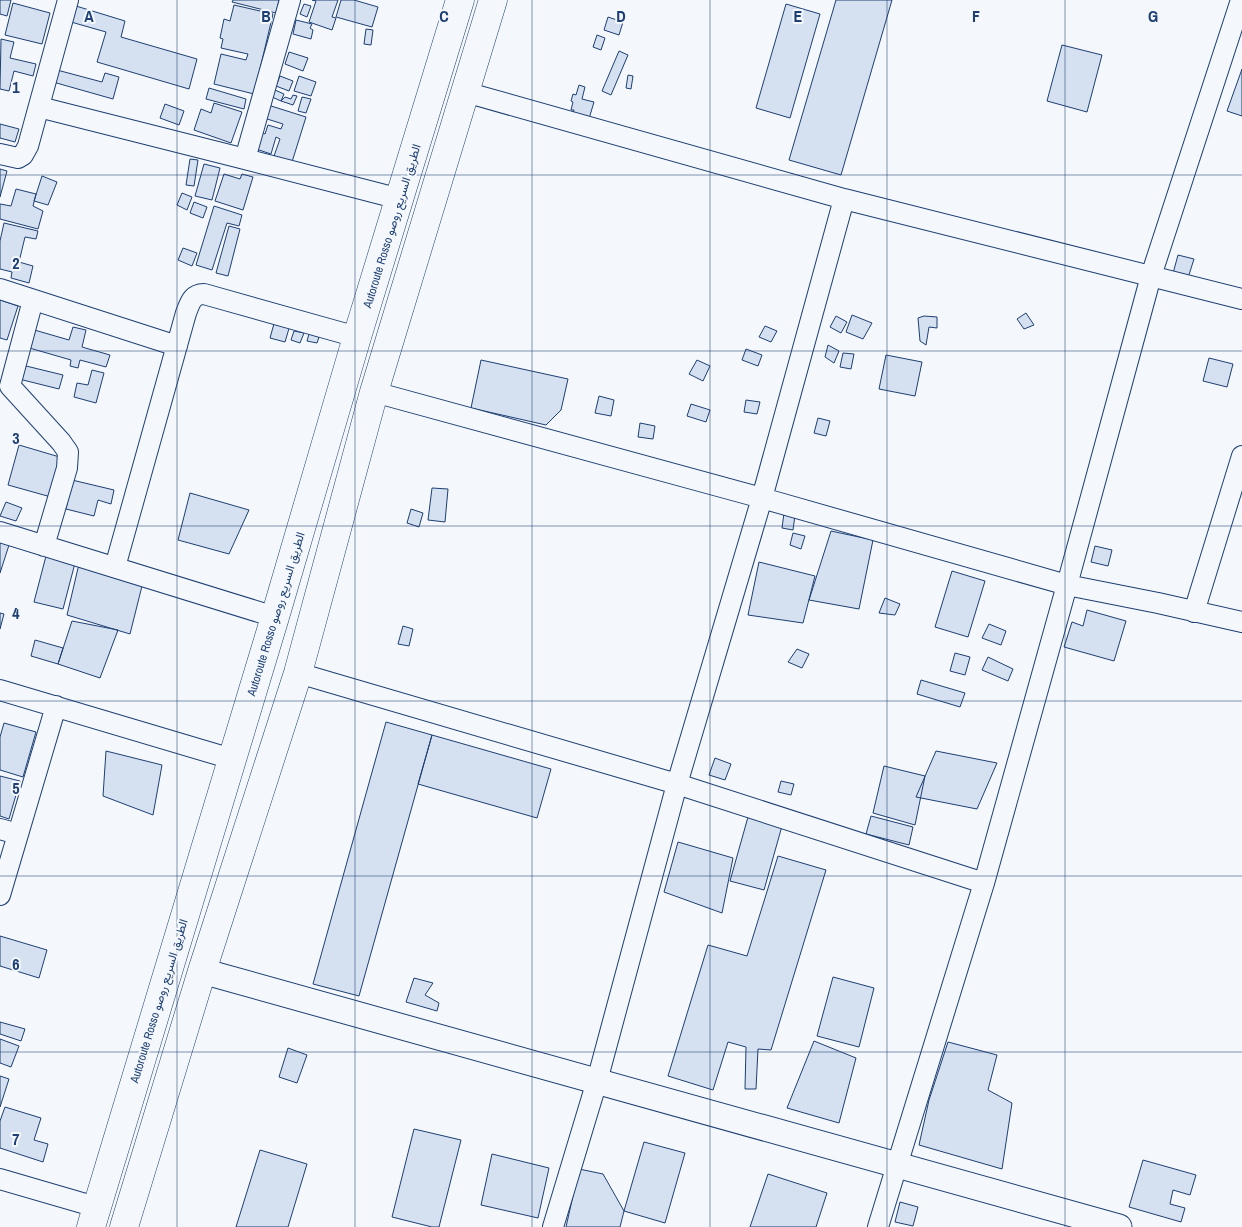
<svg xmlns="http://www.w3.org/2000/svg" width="1242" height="1227" font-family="'Archivo Narrow',Vazirmatn,sans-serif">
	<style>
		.building { fill: #d5e0f0; stroke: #1d3f73 }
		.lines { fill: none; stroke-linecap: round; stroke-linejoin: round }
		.minor-casing { stroke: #1d3f73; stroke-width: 22 }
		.tertiary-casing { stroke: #1d3f73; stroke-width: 27 }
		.trunk-casing { stroke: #1d3f73; stroke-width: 29 }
		.minor { stroke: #f4f7fb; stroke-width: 20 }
		.tertiary { stroke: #f4f7fb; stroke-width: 25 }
		.trunk { stroke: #f4f7fb; stroke-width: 28 }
		.grid { fill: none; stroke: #1d3f73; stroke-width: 1; stroke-opacity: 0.55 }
		.labels { text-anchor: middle; stroke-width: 4; stroke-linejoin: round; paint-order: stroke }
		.street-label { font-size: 12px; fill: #1d3f73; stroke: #f4f7fb }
		.grid-label { font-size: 16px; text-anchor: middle; font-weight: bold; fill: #1d3f73; stroke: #f4f7fb; stroke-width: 4; stroke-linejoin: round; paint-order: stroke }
	</style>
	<rect width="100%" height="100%" fill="#f4f7fb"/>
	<!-- building -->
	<path class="building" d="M0,0H11L7,16L0,14Z
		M233,0H279L276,13L232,2Z
		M312,0H338L332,17L336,18L332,30L309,22L316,1Z
		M341,0H354L378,7L372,27L336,17Z
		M836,0H892L841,175L789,160Z
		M13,3L50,13L42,44L5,35Z
		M304,4L311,6L307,17L300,14Z
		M786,4L820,14L790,118L756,108Z
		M234,5L273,14L254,94L214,84L221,54L246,60L248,54L221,48L223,39L220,38L224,19L230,21Z
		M76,6L125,21L121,37L197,59L189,89L97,62L106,32L71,22Z
		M608,17L623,22L619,35L604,30Z
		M296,20L312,24L310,28L313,30L311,39L293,34Z
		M366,29L373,30L371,45L364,44Z
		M597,35L605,38L601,50L593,47Z
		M1,39L14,42L10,58L36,64L33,76L14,71L9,91L0,89Z
		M1062,45L1102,55L1087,112L1047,101Z
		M619,51L628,55L611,95L602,91Z
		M289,52L308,58L303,71L285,64Z
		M1242,69V116L1227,111Z
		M57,70L102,82L105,73L119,77L113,99L53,82Z
		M628,75L633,76L631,89L626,88Z
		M280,76L293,81L289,91L276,86Z
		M299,76L316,82L311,96L294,91Z
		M579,85L585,87L582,99L594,102L588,122L572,117L574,110H571L573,102L571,101L573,94L576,95Z
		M209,88L246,99L244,109L206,99Z
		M275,90L284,94L281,101L272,97Z
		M293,95L297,96L293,105L281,101L285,97L291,99Z
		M302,97L311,99L306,113L298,111Z
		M214,103L242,112L231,143L194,130L201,109L211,113Z
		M165,104L184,111L179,125L160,118Z
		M268,105L306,117L292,162L274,156L280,139L276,137L271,154L256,149L261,132L265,134L268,125L281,129L283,124L264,118Z
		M0,124L19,129L15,142L0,138Z
		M190,159L198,160L194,186L186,185Z
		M204,164L220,168L212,200L195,196Z
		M0,169L7,171L0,197Z
		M224,174L240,179L242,174L253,177L243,210L215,201Z
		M42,176L57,182L48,205L34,201Z
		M16,189L36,194L33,206L43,211L38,229L0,219V204L11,206Z
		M182,193L192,197L187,210L177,205Z
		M194,202L207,207L203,218L190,213Z
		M214,206L242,215L239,226L227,223L212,270L196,265Z
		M4,223L38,231L36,239L25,237L19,262L33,266L29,283L11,278L12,272L0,269V241Z
		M229,226L240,229L228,276L216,273Z
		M183,248L197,253L192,266L178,260Z
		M1178,255L1194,259L1187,281L1172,277Z
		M0,300L18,306L7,340L0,338Z
		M1026,313L1034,325L1024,329L1017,319Z
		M852,315L872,323L863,339L846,332Z
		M836,316L847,322L841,333L830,327Z
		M924,316L937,317V328L929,327L926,345L920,341L918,318Z
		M275,320L290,325L285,342L270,338Z
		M765,326L777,331L771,342L759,337Z
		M73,327L86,330L82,347L110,355L106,367L80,360L78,368L70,366L71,360L26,347L31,329L69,340Z
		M294,331L304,333L300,343L291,340Z
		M309,334L319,337L317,343L307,341Z
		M828,345L839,351L834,363L825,357Z
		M746,349L762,355L758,366L742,360Z
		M843,353L854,354L851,369L840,367Z
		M886,355L922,362L915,396L879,389Z
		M1209,358L1233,364L1227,387L1203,381Z
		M481,360L568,379L561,410L546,425L471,408Z
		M697,360L710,366L703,381L689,374Z
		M22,365L63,375L59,389L19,379Z
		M92,370L104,373L96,403L74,397L77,383L88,385Z
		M599,396L614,400L611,416L595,413Z
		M746,400L760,402L757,414L744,412Z
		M691,404L710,410L706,422L687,416Z
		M818,418L830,421L826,436L814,433Z
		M640,423L655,426L653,439L638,437Z
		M19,445L63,458L51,497L8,485Z
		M72,480L114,490L111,504L98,500L94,516L66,509Z
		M432,488L448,489L445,522L428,520Z
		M190,493L249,510L229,554L178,540Z
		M6,502L22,508L16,521L0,516Z
		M411,509L423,513L419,527L407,523Z
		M784,513L795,515L793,530L782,528Z
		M831,531L873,540L859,609L809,600Z
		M793,533L805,536L801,549L790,545Z
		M0,539L10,542L0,573Z
		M1095,546L1112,550L1108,566L1091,562Z
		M46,556L75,563L63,609L34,602Z
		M759,562L815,576L803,623L748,615Z
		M79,564L143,582L130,634L67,615Z
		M952,571L985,581L968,637L935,627Z
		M885,598L900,604L895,615L879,613Z
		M1087,610L1126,621L1114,661L1064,647L1072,622L1083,626Z
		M0,613L4,614L0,629Z
		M72,621L118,630L100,678L58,664Z
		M989,624L1006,631L1001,645L982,638Z
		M403,626L413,629L409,646L398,644Z
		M35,640L63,648L58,664L31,656Z
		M797,649L809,654L802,668L788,662Z
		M955,653L970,657L965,675L950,671Z
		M988,657L1013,669L1008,681L982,670Z
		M921,680L965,693L960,707L917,694Z
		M386,722L432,735L359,996L313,984Z
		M4,723L36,732L23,777L0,770V737Z
		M432,735L551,769L537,818L418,784Z
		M106,751L162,765L153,815L103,796Z
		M936,751L997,763L977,809L916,797Z
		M715,758L731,764L725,780L709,775Z
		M884,766L925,776L915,825L873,813Z
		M0,776L20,781L9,819L0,816Z
		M781,781L794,784L791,795L778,792Z
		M871,816L913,827L909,845L866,834Z
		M748,817L782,826L764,890L730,881Z
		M678,842L733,858L722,913L664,892Z
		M778,856L826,870L771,1050L758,1049L756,1089H745L746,1047L728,1042L713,1090L668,1076L708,945L747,956Z
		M0,936L47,950L39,978L0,966Z
		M833,977L874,988L859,1047L817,1036Z
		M414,978L433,983L425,995L439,1003L437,1011L406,1002Z
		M0,1022L25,1029L21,1041L0,1034Z
		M0,1039L19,1046L11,1067L0,1063Z
		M814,1041L856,1058L839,1123L787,1108Z
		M948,1042L997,1055L988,1090L1012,1103L1002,1169L919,1145L929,1100Z
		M288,1048L307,1055L297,1083L279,1077Z
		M0,1076L9,1079L0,1107Z
		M5,1107L41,1118L34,1140L48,1144L43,1162L0,1148V1121Z
		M414,1129L461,1140L439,1227H432L392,1217Z
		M644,1142L685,1153L665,1223L624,1211Z
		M260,1150L307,1164L288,1227H236Z
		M492,1154L549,1168L538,1218L481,1205Z
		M1143,1160L1196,1175L1190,1195L1173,1190L1170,1204L1185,1208L1181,1222L1129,1207Z
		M579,1169L603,1174L624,1211L620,1227H566Z
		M768,1174L827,1193L816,1227H750Z
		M900,1202L918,1207L913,1226L895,1222Z"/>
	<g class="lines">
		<defs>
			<path id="minor" d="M290,0L245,159L400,199
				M465,92L844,199L1242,299
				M39,107L245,159
				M0,154L18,158L23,155L28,146L68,0
				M0,289L177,346
				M33,300L10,386L61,442L68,452L67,468L44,546
				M374,392L762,498L1067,585L1158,603L1242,622
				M0,532L275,617
				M115,567L186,313C190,303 192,294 204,294L357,337
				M1194,612L1242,456
				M298,673L677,784L984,883
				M0,690L232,759
				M0,829L18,834
				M0,895L56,706
				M0,1179L96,1207
				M553,1227L597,1081L677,784L762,498L844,199
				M878,1227L984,883L1067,585L1151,276L1241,0"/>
			<path id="tertiary" d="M202,971L1119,1227"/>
			<path id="trunk" d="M91,1227L275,617L357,337L460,0
				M124,1227L202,971L298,673L374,392L493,0"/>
		</defs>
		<!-- minor casing -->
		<use href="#minor" class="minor-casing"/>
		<!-- tertiary casing -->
		<use href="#tertiary" class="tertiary-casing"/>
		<!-- trunk casing -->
		<use href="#trunk" class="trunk-casing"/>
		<!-- minor -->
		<use href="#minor" class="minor"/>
		<!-- tertiary -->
		<use href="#tertiary" class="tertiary"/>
		<!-- trunk -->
		<use href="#trunk" class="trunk"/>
	</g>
	<!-- grid -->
	<path class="grid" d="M177,0V1227M355,0V1227M532,0V1227M710,0V1227M887,0V1227M1065,0V1227M0,175H1242M0,351H1242M0,526H1242M0,701H1242M0,876H1242M0,1052H1242"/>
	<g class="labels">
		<!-- street labels -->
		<g class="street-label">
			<text transform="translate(392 226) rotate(-73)" y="4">Autoroute Rosso الطريق السريع روصو</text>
			<text transform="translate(276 614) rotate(-73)" y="4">Autoroute Rosso الطريق السريع روصو</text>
			<text transform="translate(159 1001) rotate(-73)" y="4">Autoroute Rosso الطريق السريع روصو</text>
		</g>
	</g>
	<g class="grid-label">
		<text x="89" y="22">A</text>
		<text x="266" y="22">B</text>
		<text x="444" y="22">C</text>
		<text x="621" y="22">D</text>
		<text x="798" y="22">E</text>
		<text x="976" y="22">F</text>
		<text x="1153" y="22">G</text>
		<text x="16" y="93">1</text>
		<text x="16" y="269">2</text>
		<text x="16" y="444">3</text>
		<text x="16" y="619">4</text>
		<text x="16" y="794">5</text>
		<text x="16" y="970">6</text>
		<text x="16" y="1145">7</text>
	</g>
</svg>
